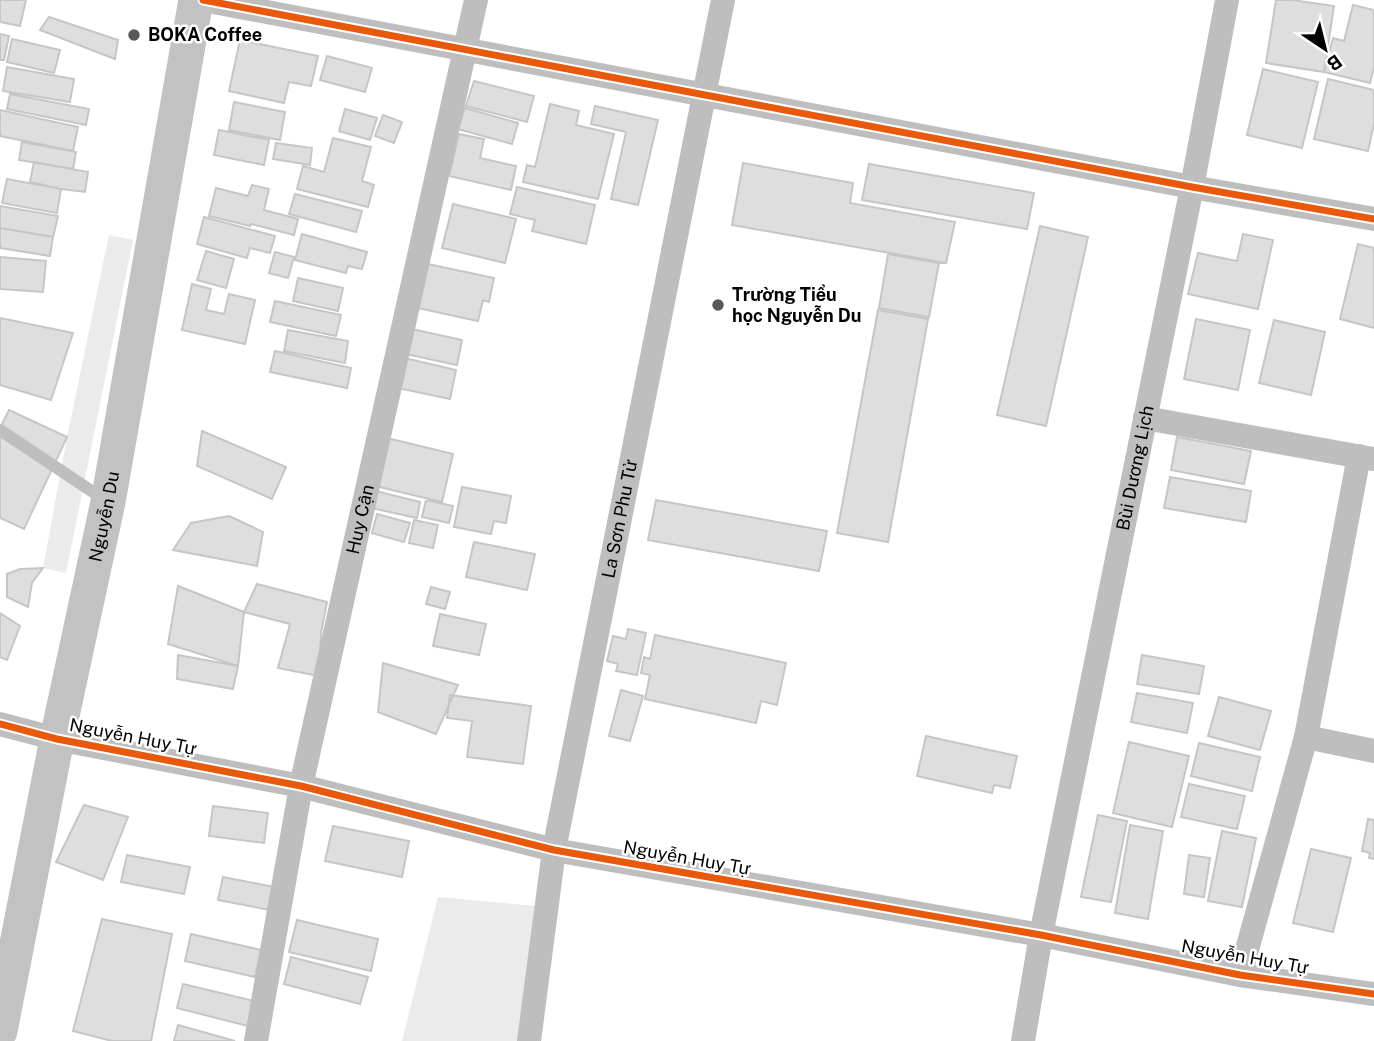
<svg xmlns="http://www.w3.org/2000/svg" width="1374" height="1041" font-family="'Public Sans',sans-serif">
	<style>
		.green { fill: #ebebeb }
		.building { fill: #dedede; stroke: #c6c6c6; stroke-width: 2 }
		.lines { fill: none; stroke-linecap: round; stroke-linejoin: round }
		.lane { stroke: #bebebe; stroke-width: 12 }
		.street { stroke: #bebebe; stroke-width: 24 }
		.secondary { stroke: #c2c2c2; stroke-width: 35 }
		.cycleway-casing { stroke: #fff; stroke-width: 11 }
		.cycleway { stroke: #e8590c; stroke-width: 7 }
		.poi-dot { fill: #595959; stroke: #fff; stroke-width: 2.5 }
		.labels { text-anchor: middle; stroke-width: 5; stroke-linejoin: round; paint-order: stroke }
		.poi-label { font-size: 18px; font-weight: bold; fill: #000; stroke: #fff; text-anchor: start }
		.street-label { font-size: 18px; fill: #000; stroke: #fff }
	</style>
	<rect width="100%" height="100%" fill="#fff"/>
	<!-- green -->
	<path class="green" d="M109,235L133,240L66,573L43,568L67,437Z
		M438,897L547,907L525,1041H402Z"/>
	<!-- building -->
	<path class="building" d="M0,0H26L20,26L0,22Z
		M1276,0H1292L1334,6L1324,72L1266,63Z
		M1353,5L1374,10V67L1370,83L1324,72L1333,38L1344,41Z
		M49,17L118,40L115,59L40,30Z
		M0,34L9,36L4,60H0Z
		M12,39L60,50L54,73L7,62Z
		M240,40L318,56L311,86L289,82L284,103L229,91Z
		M327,56L372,68L365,92L320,80Z
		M7,67L74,79L70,102L3,91Z
		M1263,69L1318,82L1302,148L1247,135Z
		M1328,79L1374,90V124L1368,151L1314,139Z
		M474,81L534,96L527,122L466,106Z
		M10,94L89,109L86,125L7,109Z
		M234,102L285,112L280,140L229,130Z
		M550,104L579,111L576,125L614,134L598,199L523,182L527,165L535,167Z
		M595,106L658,120L638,205L611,199L626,132L591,124Z
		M465,108L518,123L512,144L458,129Z
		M345,109L377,118L370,140L339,131Z
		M0,110L78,127L73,151L0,136Z
		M383,115L402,122L394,143L375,136Z
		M219,130L269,140L264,165L214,155Z
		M459,134L484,139L480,158L516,166L511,190L449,176Z
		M333,138L371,147L362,181L374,185L368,207L297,189L303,166L324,172Z
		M22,142L76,152L73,169L19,160Z
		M276,143L312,148L310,165L273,159Z
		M34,162L88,172L85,192L61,189L30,182Z
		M743,163L853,183L850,203L955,222L946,263L732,225Z
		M869,164L1034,193L1027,229L862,200Z
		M7,179L61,189L57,213L2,203Z
		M252,185L269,189L264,210L298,219L294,235L251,224L250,226L209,216L216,188L248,196Z
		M517,187L595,205L586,244L532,231L535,220L510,214Z
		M295,194L362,211L356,232L289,214Z
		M453,204L516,219L505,263L442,248Z
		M0,206L58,216L53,237L0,228Z
		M204,217L275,236L270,253L250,248L247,258L197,244Z
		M1040,226L1088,237L1046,426L997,415Z
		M0,228L53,237L50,256L0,248Z
		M302,234L367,252L362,269L348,266L346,273L295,260Z
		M1243,234L1273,240L1258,309L1188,294L1198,253L1237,261Z
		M1358,244L1374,248V328L1340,319Z
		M206,251L234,259L226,288L197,280Z
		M275,252L294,257L288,278L269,273Z
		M888,254L939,263L929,317L879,308Z
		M0,257L46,261L43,292L0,289Z
		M423,263L494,278L489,302L483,300L478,321L413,307Z
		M298,278L343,288L338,311L293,301Z
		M192,284L211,289L206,310L224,314L229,294L255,300L245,344L182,330Z
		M275,301L341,315L336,336L270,322Z
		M878,310L928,319L888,542L837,533Z
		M0,318L73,333L51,400L0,385Z
		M1196,319L1250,330L1238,390L1184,379Z
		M1274,320L1325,332L1311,395L1259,383Z
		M407,328L462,340L457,365L401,353Z
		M288,330L348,341L345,363L284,351Z
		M275,351L351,368L347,388L270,372Z
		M400,357L456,370L450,399L393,387Z
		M9,410L67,437L24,529L0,518V428Z
		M202,431L286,467L272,499L197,466Z
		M383,437L453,454L442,502L371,485Z
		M1177,437L1251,451L1244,484L1171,470Z
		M1170,477L1251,491L1246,522L1164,508Z
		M462,487L511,496L506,523L494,521L491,534L454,527Z
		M372,490L420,502L417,518L367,507Z
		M426,500L453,506L449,523L422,517Z
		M656,500L827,531L819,571L648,540Z
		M377,514L410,523L404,542L372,533Z
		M229,516L263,532L257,566L173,550L191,523Z
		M414,520L438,525L433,548L409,543Z
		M474,542L535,554L527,590L466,577Z
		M43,568L32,583L28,607L7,597V574L20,569Z
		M257,584L327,602L321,633L319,676L278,668L290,624L244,612Z
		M178,586L244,612L238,666L168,644Z
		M431,587L450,592L445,609L426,604Z
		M0,613L20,626L7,660L0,657Z
		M440,614L486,624L479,655L433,646Z
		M628,629L646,633L637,675L616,671L618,664L607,661L613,636L626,639Z
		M655,635L786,663L777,705L761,701L756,723L645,699L650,675L641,673L644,657L650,659Z
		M178,655L238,666L233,689L177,679Z
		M1142,655L1204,666L1199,694L1137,684Z
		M383,663L458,685L436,734L378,712Z
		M621,690L643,696L630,741L609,736Z
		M1137,693L1193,703L1187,733L1131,722Z
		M450,695L531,706L523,764L467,757L472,721L447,718Z
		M1219,697L1271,711L1260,750L1208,736Z
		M926,736L1017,756L1010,788L994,785L992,793L917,776Z
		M1129,742L1189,756L1172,827L1113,813Z
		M1199,743L1260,757L1252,791L1191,776Z
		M1189,784L1245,796L1237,829L1181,817Z
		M84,805L128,817L103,880L56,862Z
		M213,806L268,813L264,843L209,836Z
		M1098,815L1127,821L1111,902L1081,897Z
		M1368,819L1374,820V859L1369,858L1370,853L1362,851Z
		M1130,825L1163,831L1148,919L1115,913Z
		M333,826L409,841L402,877L325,861Z
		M1222,831L1256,838L1242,907L1208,901Z
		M1311,849L1351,858L1333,932L1293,923Z
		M127,855L190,867L184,894L121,882Z
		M1189,855L1210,858L1204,897L1184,894Z
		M223,877L274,887L270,910L218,900Z
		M102,919L172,934L151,1041H112L73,1031Z
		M297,920L378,939L371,971L289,952Z
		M191,934L261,950L255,977L185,961Z
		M291,957L368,977L360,1004L284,984Z
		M183,984L254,1001L248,1026L177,1008Z
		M178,1025L235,1041H174Z"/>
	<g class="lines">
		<!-- lane -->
		<path class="lane" d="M0,430L105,500"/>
		<!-- street -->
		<g class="street">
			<path d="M203,0L1192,187L1374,219"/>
			<path d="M1145,418L1373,459"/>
			<path d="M0,724L57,739L301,786L554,850L1041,935L1240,975L1374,994"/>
			<path d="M1306,737L1374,751"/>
			<path d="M1240,975L1306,737L1359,456"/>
			<path id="s1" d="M256,1041L301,786L476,0"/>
			<path id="s2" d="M529,1041L554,850L723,0"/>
			<path id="s3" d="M1023,1041L1041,935L1192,187L1227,0"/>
		</g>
		<!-- secondary -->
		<path class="secondary" id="s4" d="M0,1031L57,739L108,502L196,0"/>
		<defs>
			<path id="cycleway" d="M203,0L1192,187L1374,219
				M0,724L57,739L301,786L554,850L1041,935L1240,975L1374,994"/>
		</defs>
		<!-- cycleway casing -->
		<use href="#cycleway" class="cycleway-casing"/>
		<!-- cycleway -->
		<use href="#cycleway" class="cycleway"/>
	</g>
	<!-- markers -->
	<g class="poi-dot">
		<circle cx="134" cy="35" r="7"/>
		<circle cx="718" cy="305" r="7"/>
	</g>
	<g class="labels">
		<!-- poi labels -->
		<g class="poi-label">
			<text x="148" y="41">BOKA Coffee</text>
			<text x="732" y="301">Trường Tiểu<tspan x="732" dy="21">học Nguyễn Du</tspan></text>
		</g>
		<!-- street labels -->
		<g class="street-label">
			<text dy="6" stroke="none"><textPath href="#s3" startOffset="584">Bùi Dương Lịch</textPath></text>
			<text dy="6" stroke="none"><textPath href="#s4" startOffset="525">Nguyễn Du</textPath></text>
			<text dy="6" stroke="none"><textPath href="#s1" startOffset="532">Huy Cận</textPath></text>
			<text dy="6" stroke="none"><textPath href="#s2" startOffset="530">La Sơn Phu Tử</textPath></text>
			<text transform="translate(133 737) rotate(11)" y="6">Nguyễn Huy Tự</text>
			<text transform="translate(687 858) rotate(10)" y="6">Nguyễn Huy Tự</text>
			<text transform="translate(1245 957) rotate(10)" y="6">Nguyễn Huy Tự</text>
		</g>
	</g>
	<!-- north arrow -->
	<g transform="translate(1325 49) rotate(145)" stroke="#ffffff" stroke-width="5" paint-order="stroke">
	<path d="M0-5L12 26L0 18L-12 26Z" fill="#000000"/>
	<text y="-10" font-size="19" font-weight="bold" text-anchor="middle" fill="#000000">B</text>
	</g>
</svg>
